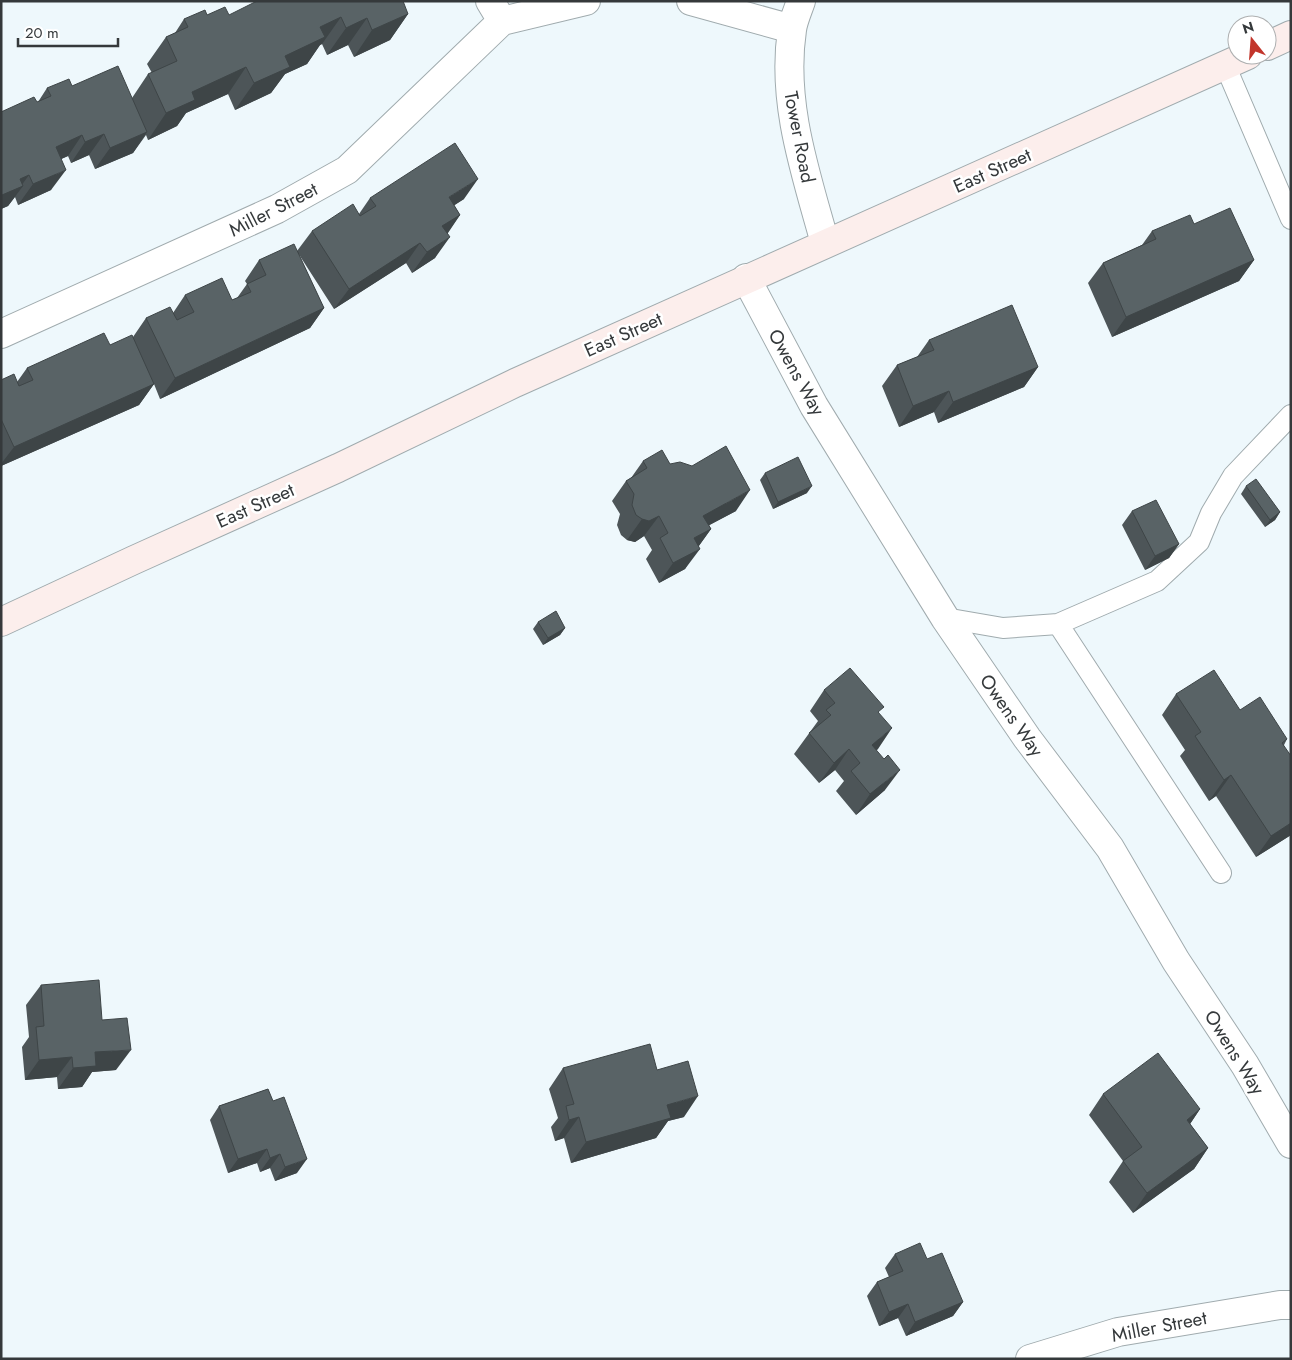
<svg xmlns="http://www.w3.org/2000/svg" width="1292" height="1360" font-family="Jost,sans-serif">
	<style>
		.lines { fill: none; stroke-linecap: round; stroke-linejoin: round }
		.service-casing { stroke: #a0abae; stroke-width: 22 }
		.minor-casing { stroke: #a0abae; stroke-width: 30 }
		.tertiary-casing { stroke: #a0abae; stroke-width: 30 }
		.secondary-casing { stroke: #a0abae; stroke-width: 30 }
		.service { stroke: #fff; stroke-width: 20 }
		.minor { stroke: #fff; stroke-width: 28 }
		.tertiary { stroke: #fff; stroke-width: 28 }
		.secondary { stroke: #fceeec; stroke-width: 28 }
		.wall { fill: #4d5558 }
		.shaded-wall { fill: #3e4547 }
		.building { fill: #596366; stroke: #3e4547 }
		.labels { text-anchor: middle; stroke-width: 5; stroke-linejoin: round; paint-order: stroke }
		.street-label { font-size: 19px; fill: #35393b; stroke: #fff }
	</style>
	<rect width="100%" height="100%" fill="#eef8fc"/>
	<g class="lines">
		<defs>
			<path id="service" d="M1225,65L1291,219
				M945,618L1003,628L1058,624L1157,581L1199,542L1211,513L1233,476L1291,415
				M1058,624L1221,873"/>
			<path id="minor" d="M490,1L502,21
				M691,1L792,29
				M801,1C798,10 793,21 792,30C781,103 806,174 825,243
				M746,278L814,406L945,618L1027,738L1110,848L1176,961L1245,1065L1291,1144
				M1,334L277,209L347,170L502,21L586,1"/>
			<path id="tertiary" d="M1030,1359L1118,1332L1280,1305H1291"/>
			<path id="secondary" d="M1267,46L1291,35
				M1,622L134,560L338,468L515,383L1248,55"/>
		</defs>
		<!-- service casing -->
		<use href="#service" class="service-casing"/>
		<!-- minor casing -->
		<use href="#minor" class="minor-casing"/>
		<!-- tertiary casing -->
		<use href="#tertiary" class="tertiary-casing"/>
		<!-- secondary casing -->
		<use href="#secondary" class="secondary-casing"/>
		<!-- service -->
		<use href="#service" class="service"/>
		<!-- minor -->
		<use href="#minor" class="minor"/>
		<!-- tertiary -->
		<use href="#tertiary" class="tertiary"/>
		<!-- secondary -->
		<use href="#secondary" class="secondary"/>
	</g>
	<!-- wall -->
	<path class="wall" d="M408,14L390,40L354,57L348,45L327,55L322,44L320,45L307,64L285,74L271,93L235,110L228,94L186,113L177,126L148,140L146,135L133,153L95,169L89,155L71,163L68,156L61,159L51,190L18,205L15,197L8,206L1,209V112L38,102L47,88L72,86L132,98L148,74L152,73L147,64L166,37L175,33L184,19L207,15H229Z
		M370,198L464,199L454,205L460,215L447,233L435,258L412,273L406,263L334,309L298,253L324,308L310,328L160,399L154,384L139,405L1,466V380L17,382L27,368L110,345L133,337L146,318L173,313L185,295L232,300L237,298L247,284L245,281L259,260L297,251L312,231L359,214Z
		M1194,224L1254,260L1239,281L1112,337L1088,283L1103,263L1142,245L1152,231Z
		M929,340L1038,367L1024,387L938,423L934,412L899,427L882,386L897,365L917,357Z
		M643,461L670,464L736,511L709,525L711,529L698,547L685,569L659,583L646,559L652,550L644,536L635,542L627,540L621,535L617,525L620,514L612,501L626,481L631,478Z
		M765,473L807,493L773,509L760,480Z
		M1246,486L1280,512L1275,520L1265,527L1241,494Z
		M1132,511L1179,544L1169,558L1145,570L1122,525Z
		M538,622L565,628L560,635L543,645L533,629Z
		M824,690L879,713L878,749L876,750L885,790L856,815L836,791L844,781L835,770L819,783L794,754L818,721L810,711Z
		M1176,694L1240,710L1287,739L1284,745L1291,835L1256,857L1216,796L1209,801L1180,756L1185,750L1162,715Z
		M41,985L102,1020L116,1070L92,1072L82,1087L58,1089L57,1077L25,1080L22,1047L29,1037L26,1005Z
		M563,1068L657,1070L684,1117L668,1121L656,1138L571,1163L564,1138L555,1141L551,1127L558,1118L549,1089Z
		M268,1089L297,1173L275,1181L270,1168L260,1172L257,1163L228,1173L210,1120L219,1106Z
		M1103,1094L1200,1109L1190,1124L1208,1148L1194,1169L1133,1213L1109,1182L1123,1161L1089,1115Z
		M895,1254L963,1302L953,1316L906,1336L898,1318L879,1326L867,1296L877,1282L889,1277L885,1268Z"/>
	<!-- shaded-wall -->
	<path class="shaded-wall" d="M408,14L390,40L354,57L372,30Z
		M341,17L322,44L320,45L307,64L285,74L271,93L235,110L254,83L285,56L320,27Z
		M367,18L348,45L327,55L346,28Z
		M246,67L228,94L186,113L177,126L148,140L166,113L192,92Z
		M147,132L133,153L95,169L110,148Z
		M104,134L89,155L71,163L85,142Z
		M82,135L68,156L41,168L56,147Z
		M66,170L51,190L18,205L33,184Z
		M29,175L21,186H23L8,206L1,209V196L2,195L20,179Z
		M478,179L464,199L435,218L449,197Z
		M460,215L446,236L442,226Z
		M450,237L435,258L412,273L427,252Z
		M420,243L406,263L334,309L349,289Z
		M1254,260L1239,281L1112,337L1126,317Z
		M324,308L310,328L160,399L175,378Z
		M1038,367L1024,387L938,423L953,402Z
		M154,384L139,405L1,466V464L14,447Z
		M949,391L934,412L899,427L913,406Z
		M812,486L807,493L773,509L778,502Z
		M750,490L736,511L689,536L703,516Z
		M1280,512L1275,520L1265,527L1270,520Z
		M659,516L644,536L635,542L627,540L642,519Z
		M711,529L696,550L694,538Z
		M1179,544L1169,558L1145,570L1155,556Z
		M700,549L685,569L659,583L673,563Z
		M565,628L560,635L543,645L548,638Z
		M892,728L878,749L859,764L872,745Z
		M849,749L835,770L819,783L834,763Z
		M900,770L885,790L856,815L870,794Z
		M1231,775L1216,796L1209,801L1224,780Z
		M1291,823V835L1256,857L1271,836Z
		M131,1050L116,1070L92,1072L82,1087L58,1089L73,1068L95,1052Z
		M72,1057L57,1077L25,1080L39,1060Z
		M698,1096L684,1117L668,1121L656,1138L571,1163L586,1142L667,1105Z
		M1200,1109L1186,1130L1187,1120Z
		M579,1117L564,1138L555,1141L569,1120Z
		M1208,1148L1194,1169L1133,1213L1147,1193Z
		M267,1149L257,1163L228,1173L238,1159Z
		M280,1154L270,1168L260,1172L270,1158Z
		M307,1159L297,1173L275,1181L285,1167Z
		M963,1302L953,1316L906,1336L915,1322Z
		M908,1304L898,1318L879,1326L889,1312Z"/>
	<!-- building -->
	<path class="building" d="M257,1H403L408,14L372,30L367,18L346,28L341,17L320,27L325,37L285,56L290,67L254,83L246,67L192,92L195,100L166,113L148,74L177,61L166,37L188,27L184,19L205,10L207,15L225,7L229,15Z
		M118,66L147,132L110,148L104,134L85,142L82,135L56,147L66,170L33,184L29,175L20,179L23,186L2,195L1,193V112L34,97L37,102L51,96L47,88L69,79L72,86Z
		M455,143L478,179L449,197L460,215L442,226L450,237L427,252L420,243L349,289L312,231L353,204L360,216L376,206L370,198Z
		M1230,208L1254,260L1126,317L1103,263L1156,239L1152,231L1190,215L1194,224Z
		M294,244L324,308L175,378L146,318L170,307L177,320L194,312L185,295L222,278L232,300L251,292L247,284L266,275L259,260Z
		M1012,305L1038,367L953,402L949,391L913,406L897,365L934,350L929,340Z
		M104,333L110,345L132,335L154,384L14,447L1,419V380L14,374L19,386L33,380L27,368Z
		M726,446L750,490L703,516L711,529L694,538L700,549L673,563L660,538L668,533L659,516L649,521L642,519L636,515L632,505L634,494L626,481L647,468L643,461L662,450L670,464L680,462L692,466Z
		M798,457L812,486L778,502L765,473Z
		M1256,479L1280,512L1270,520L1246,486Z
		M1156,500L1179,544L1155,556L1132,511Z
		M556,611L565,628L548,638L538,622Z
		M850,668L884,707L878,712L892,728L872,745L884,759L888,755L900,770L870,794L851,771L860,763L849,749L834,763L809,733L831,715L826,710L835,703L824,690Z
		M1214,670L1240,710L1260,697L1287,739L1282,743L1291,756V823L1271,836L1231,775L1224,780L1195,736L1201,732L1176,694Z
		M99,980L102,1020L127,1018L131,1050L95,1052L96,1066L73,1068L72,1057L39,1060L36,1027L44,1026L41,985Z
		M650,1044L657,1070L688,1061L698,1096L667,1105L671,1118L586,1142L579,1117L569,1120L566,1106L574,1104L563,1068Z
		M1158,1053L1200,1109L1187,1120L1208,1148L1147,1193L1123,1161L1142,1147L1103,1094Z
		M268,1089L273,1101L284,1097L307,1159L285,1167L280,1154L270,1158L267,1149L238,1159L219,1106Z
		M920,1243L927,1259L942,1253L963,1302L915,1322L908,1304L889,1312L877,1282L903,1271L895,1254Z"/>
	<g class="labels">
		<!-- street labels -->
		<g class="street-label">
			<text transform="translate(800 137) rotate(79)" y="7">Tower Road</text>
			<text transform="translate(992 170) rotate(-24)" y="7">East Street</text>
			<text transform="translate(273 209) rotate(-27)" y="7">Miller Street</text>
			<text transform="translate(623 334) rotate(-24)" y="7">East Street</text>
			<text transform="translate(797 372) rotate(61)" y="7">Owens Way</text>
			<text transform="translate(255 505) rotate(-24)" y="7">East Street</text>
			<text transform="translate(1012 715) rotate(55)" y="7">Owens Way</text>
			<text transform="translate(1235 1052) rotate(58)" y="7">Owens Way</text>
			<text transform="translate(1159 1326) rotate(-11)" y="7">Miller Street</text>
		</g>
	</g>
	<!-- border -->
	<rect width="1292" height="1360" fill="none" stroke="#35393b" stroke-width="5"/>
	<!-- north arrow -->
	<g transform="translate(1252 40) rotate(343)"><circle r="24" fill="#ffffff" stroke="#aeb0b1"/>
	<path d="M0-4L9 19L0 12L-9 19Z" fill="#c2352b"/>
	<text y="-8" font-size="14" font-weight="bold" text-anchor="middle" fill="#35393b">N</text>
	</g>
	<!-- scale -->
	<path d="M18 38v8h100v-8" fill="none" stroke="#35393b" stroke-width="2.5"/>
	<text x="25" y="38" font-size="15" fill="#35393b" stroke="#ffffff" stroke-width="4" paint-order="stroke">20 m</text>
</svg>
